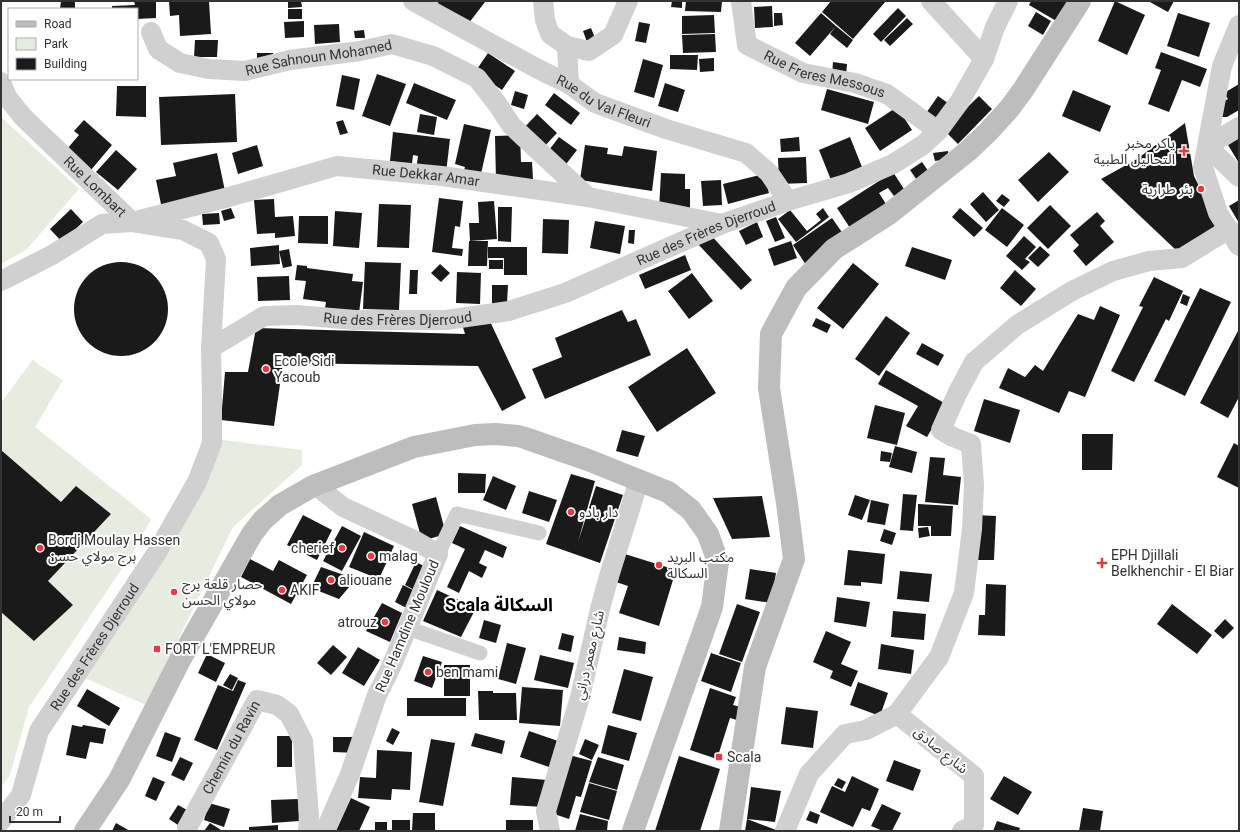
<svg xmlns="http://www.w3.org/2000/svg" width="1240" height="832" font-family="Roboto,'Noto Sans Arabic',sans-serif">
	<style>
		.green { fill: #e6ecdf }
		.building { fill: #1a1a1a }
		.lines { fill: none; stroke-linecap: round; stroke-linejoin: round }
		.pedestrian { stroke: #d0d0d0; stroke-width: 15 }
		.minor { stroke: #d0d0d0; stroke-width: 20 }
		.secondary { stroke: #bdbdbd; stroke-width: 22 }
		.poi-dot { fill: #e63946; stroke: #fff; stroke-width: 1.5 }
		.labels { text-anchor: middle; stroke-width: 4; stroke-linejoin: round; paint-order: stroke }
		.street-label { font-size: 14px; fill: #333; stroke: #fff }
		.poi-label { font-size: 14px; fill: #333; stroke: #fff; text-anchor: start }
		.district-label { font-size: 18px; font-weight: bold; fill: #000; stroke: #fff }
	</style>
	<rect width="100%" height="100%" fill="#fff"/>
	<!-- green -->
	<path class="green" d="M1,117L79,189L26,250L1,264Z
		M33,359L38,364L63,380L35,427L151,519L143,534H145L29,707L10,775L1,787V612L48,581L111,514L76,486L61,502L1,450V403Z
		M215,439L302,450V465L233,527L146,705L78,675Z"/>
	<!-- building -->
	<path class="building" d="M61,1H75V9H60Z
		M134,1H156V18L137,19V9H112V6L135,5Z
		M169,1H209L211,34L180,36L179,15L170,16Z
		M288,1H301L302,7L288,8Z
		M439,1H483L485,2L465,28L436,5Z
		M672,1H682V8L671,7Z
		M686,1H722L721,12L685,11Z
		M831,1H886L853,39L822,12Z
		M1031,1H1070L1058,22L1029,5Z
		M1115,1L1145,15L1127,55L1098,41Z
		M1148,1H1174L1168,12Z
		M772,6L773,27L755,28L754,7Z
		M898,8L906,16L881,42L873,34Z
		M288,9H302V19H288Z
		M1036,12L1051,21L1043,35L1028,26Z
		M774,13H782L783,25L774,26Z
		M821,13L836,26L810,56L795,43Z
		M1178,13L1210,23L1199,57L1167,46Z
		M714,15L715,33L682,34V16Z
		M907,18L913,24L890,46L884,40Z
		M304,21V37L285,38L284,22Z
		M639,22L650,24L646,43L635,41Z
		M339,24L340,42L315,44L314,25Z
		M836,26L853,40L847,48L830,34Z
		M591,28L595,38L587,42L583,31Z
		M364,30L365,38H355L354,31Z
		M715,34L716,52L683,53L682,35Z
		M195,40H218L217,57H194Z
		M1161,52L1207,69L1200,87L1182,80L1169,112L1148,104L1161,70L1155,68Z
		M257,53H273V59H257Z
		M488,53L515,71L502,90L475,72Z
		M670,55H698L697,70L670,69Z
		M714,58V71L700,72L699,59Z
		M643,59L663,65L654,98L634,92Z
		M833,62L847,64L846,76L832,75Z
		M377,74L406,84L390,126L362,116Z
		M342,75L360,79L354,110L336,106Z
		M414,83L456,100L447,120L406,103Z
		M665,83L685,90L678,112L658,106Z
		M1239,84V110L1227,117H1218L1219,104L1228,99L1224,93Z
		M117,86H146V117L116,116Z
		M827,89L874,102L868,124L821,110Z
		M1073,90L1111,106L1100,132L1062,116Z
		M515,91L528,95L524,109L511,105Z
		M554,93L580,113L571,125L545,105Z
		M235,94L237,142L161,145L159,97Z
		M938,96L952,106L938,126L924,116Z
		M979,96L992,109L958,144L944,130Z
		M897,107L912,130L880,151L865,128Z
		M420,114L437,117L434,135L417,132Z
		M537,114L557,133L542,149L522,130Z
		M84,120L112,145L91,170L67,149L79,135L74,131Z
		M343,120L348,133L340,135L336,122Z
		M1185,123L1194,176L1219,227L1178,252L1101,179L1137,159Z
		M464,124L491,130L480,178L463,174L465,167L455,164Z
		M393,132L450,139L446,173L416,170L418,156L413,155L412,164L390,161Z
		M520,135L521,162H532L533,179L496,181L495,136Z
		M559,137L577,150L563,168L546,154Z
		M799,137L800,151L781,152L780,139Z
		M850,137L862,167L831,180L819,150Z
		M1239,138V163L1228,145Z
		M257,145L263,166L238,174L232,153Z
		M585,145L608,148L607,154L622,156L624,146L657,151L652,191L580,180Z
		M116,150L137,169L118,190L96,172Z
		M948,151L949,159L935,161L933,153Z
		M1049,152L1069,172L1038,202L1018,180Z
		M217,153L225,191L162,209L156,180L176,176L173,163Z
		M806,157L807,183L779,184L778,158Z
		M922,162L931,175L919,183L910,170Z
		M893,172L904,189L894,196L888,188L879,193L886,204L850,228L837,208Z
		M661,173L685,174V189H690V210L659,209Z
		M764,174L769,193L728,204L723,184Z
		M721,180L722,205L703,206L701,181Z
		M983,192L999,210L986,222L970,204Z
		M1002,194L1010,200L1004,207L996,201Z
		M439,198L463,201L460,227L455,226L452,248L463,249L462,256L432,252Z
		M274,199L275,217L293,216L295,236L275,238V233L257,234L254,200Z
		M1239,200V223L1229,206Z
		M494,201L497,239L470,241L469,223H479L478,202Z
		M379,204L411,205L409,248L377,247Z
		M1050,205L1071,226L1048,249L1027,228Z
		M498,207H512L511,242L498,241Z
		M231,208L235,218L224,221L221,211Z
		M823,208L829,217L796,242L778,219L790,210L807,231L821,220L816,214Z
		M960,208L983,228L974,237L952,217Z
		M1002,208L1024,225L1007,247L985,230Z
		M71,209L83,222L62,242L50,229Z
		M335,211L362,213L359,248L333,246Z
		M1097,212L1105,221L1100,226L1114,242L1086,266L1073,251L1079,245L1070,235Z
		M219,213L220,224L203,225L202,214Z
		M299,216H328V244L298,243Z
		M776,217L785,238L775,242L766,221Z
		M832,218L846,238L806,265L793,245Z
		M543,219L569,220L568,254L542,253Z
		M595,221L625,226L620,254L590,248Z
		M757,222L763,237L746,245L739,231Z
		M629,230H635L634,244L628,243Z
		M709,233L752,280L741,290L697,243Z
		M1024,236L1036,247L1025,259L1030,262L1022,270L1006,256Z
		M469,241H488L487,266H468Z
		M791,241L797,258L774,266L768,249Z
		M279,245V251L289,249L292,266L283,268L279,251L280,264L251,266L250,248Z
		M1040,246L1050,255L1038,267L1028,258Z
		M488,247H527V275H504V258H488Z
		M912,247L952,260L945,280L905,266Z
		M685,255L691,270L645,289L639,275Z
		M489,260H503V269H489Z
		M74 309a47 47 0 1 1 94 0a47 47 0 1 1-94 0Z
		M365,262L401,263L399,310L363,309Z
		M853,263L879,284L843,329L817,308Z
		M440,264L450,273L441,282L431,273Z
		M297,265L307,266V268L353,274L352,281L363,282L359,313L325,308L326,302L303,299L306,281L295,280Z
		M410,270H418L417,294H409Z
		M1015,270L1036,289L1021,306L1000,288Z
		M457,272L481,273L480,304L456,303Z
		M692,273L713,301L689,319L668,291Z
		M289,276L290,300L258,301L257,277Z
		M1154,277L1183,291L1169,321L1166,319L1134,382L1111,371L1143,307L1139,306Z
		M492,285H508L507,304H492Z
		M1200,288L1231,302L1185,396L1154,381Z
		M1183,294L1190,297L1187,306L1180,303Z
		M1100,306L1120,315L1085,397L1069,391L1059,413L999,388L1008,368L1025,377L1035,365L1043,371L1078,314L1094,320Z
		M622,310L628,322L636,319L651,355L545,399L532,369L562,357L555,338Z
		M487,315L526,398L502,411L478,366L283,363L274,426L221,420L225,372H248L256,328L465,334L462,324Z
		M886,316L910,333L879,376L855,359Z
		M816,318L831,325L827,333L812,326Z
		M1239,329V397L1228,418L1200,403Z
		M922,343L944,355L938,366L916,354Z
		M687,348L716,393L657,432L628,387Z
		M886,370L946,404L927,437L906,426L918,406L878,384Z
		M984,399L1020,410L1010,443L974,431Z
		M875,405L905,413L897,445L867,438Z
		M622,430L645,436L638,457L616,451Z
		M1082,434H1113L1112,470H1082Z
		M1234,443L1239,446V488L1217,477Z
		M895,446L917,452L912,473L889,467Z
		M1,450L61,502L76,486L111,514L48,581L73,605L34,641L1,612Z
		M881,451L892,453L890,462L880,461Z
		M930,457L945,458L943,475L961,477L958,505L925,502Z
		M458,473L486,474L485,493H458Z
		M571,474L595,481L578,542L596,486L623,495L600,563L546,544Z
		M493,476L516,486L506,510L483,500Z
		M529,491L557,500L549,522L522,513Z
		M903,494L917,495L913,531L900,530Z
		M855,495L870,500L862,520L848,515Z
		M762,496L770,537L732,539L713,498Z
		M436,497L446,534L422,541L412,504Z
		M871,500L889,504L885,525L867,522Z
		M918,504L953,506L951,536H931V526H933H918Z
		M303,515L332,530L317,560L287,545Z
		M976,515L996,516L994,560H974Z
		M342,526L361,536L342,571L323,561Z
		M460,526L507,547L503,558L485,550L479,563L487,567L482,578L469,571L459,593L447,587L465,549L452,543Z
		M928,527L930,536L919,538L918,528Z
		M884,529L896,533L892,545L880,541Z
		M364,532L394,546L379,579L349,567Z
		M848,550L885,554L882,584L861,582V586L844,585Z
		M625,554L676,570L659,626L619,613L628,586L616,582Z
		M250,559L273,571L279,560L307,575L291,604L241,577Z
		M416,562L434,571L422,594L405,585Z
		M321,567L344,575L350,586L339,599L311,588Z
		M750,569L776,573L771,603L745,599Z
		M900,571L932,574L929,602L897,599Z
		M986,584L1006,585L1005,636L978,635L979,615H985Z
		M403,585L423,595L414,612L395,602Z
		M437,590L476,608L461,637L423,621Z
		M837,597L870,602L866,627L834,622Z
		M382,603L402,613L390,642L366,631Z
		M737,604L760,612L742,662L719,654Z
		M1172,604L1212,635L1197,654L1157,624Z
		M893,611L926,614L924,640L891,637Z
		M1225,619L1234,628L1223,639L1214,631Z
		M484,620L501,625L496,643L479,638Z
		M826,631L851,642L841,664L858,671L851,687L830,678L833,671L813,662Z
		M562,633L574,636L571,652L558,649Z
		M619,637L646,642L645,654L617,650Z
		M507,643L526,648L516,684L498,679Z
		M881,644L914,650L911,674L878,669Z
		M333,645L347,657L331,675L317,663Z
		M358,647L380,660L364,686L342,673Z
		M711,653L741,663L731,692L701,681Z
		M207,654L225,663L216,682L198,673Z
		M540,655L574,663L568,688L534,680Z
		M423,656L442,662L432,688L414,681Z
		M444,665H470V696H444Z
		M624,669L653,677L641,721L612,713Z
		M230,674L238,678L232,690L223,685Z
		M238,680L246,683L217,750L194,740L218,685L233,691Z
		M858,682L888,693L880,716L850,705Z
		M522,687L563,690L560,726L519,723Z
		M710,688L736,697L733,705L741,707L737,720L730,718L717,759L690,750Z
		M87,689L120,708L109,726L77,706Z
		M478,691H493V693H516L517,720H479Z
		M407,698H466V716H407Z
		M786,707L818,711L813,748L781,744Z
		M72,725L82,727L83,725L106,729L103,744L90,742L86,759L66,755Z
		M608,725L637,733L629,761L601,753Z
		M392,728L400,732L393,745L386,741Z
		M529,731L561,742L552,768L520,757Z
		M165,732L181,738L172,762L156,756Z
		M475,733L505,741L502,754L471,746Z
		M277,736H292V767H277Z
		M333,737H357V753L333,752Z
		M431,739L455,743L443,806L419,802Z
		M585,739L599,745L592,760L579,754Z
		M377,750L412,752L410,790L392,789L391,800L358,798L360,777L376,778Z
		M569,755L592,761L581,797L576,796L569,819L551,813Z
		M679,756L720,769L700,831H655Z
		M180,757L193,763L184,781L171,775Z
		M598,757L624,765L617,790L589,782Z
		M894,760L921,770L913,791L886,781Z
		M852,776L879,789L870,811L862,808L853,827L820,812L832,786L845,792Z
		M1004,776L1032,792L1018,815L990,799Z
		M153,777L165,782L156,801L145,796Z
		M512,777L547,780L544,807L510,805Z
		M838,778L846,782L842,789L834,785Z
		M589,783L617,791L609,820L580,812Z
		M751,787L781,791L775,822L747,819Z
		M351,798L370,807L359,831H336Z
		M298,799L299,821L272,823L271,800Z
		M209,803L230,809L224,827L204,820Z
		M882,804L901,813L892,831H883L871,826Z
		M178,805L187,810L178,825L169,819Z
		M1083,808L1103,811L1100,831H1079Z
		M810,811L820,815L817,824L806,820Z
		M413,813H435V831H412Z
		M580,814L608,821L607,831H575Z
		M747,819L779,831H745Z
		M392,820H410V831H392Z
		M506,820H533V831H506Z
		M997,821L1020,828L1019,831H993Z
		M375,822H387V831H375Z
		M116,823L130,831H112Z
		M210,823L221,830L220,831H204Z
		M278,825V831H249V827Z"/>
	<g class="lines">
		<!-- pedestrian -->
		<path class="pedestrian" d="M438,554L457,514L539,533
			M407,628L480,653"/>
		<!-- minor -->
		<g class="minor">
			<path id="s1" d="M413,1L538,69L569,84L595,103L666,129L746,153L769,173L788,201"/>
			<path d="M543,1L545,20L550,34L567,46L589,51L613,35L628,1"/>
			<path id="s2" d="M741,1L747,45L803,73L855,83L887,94L938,131"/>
			<path d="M931,1L984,59"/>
			<path d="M1239,25L1222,66L1207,146L1239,177"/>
			<path id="s3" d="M151,32L158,49L180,63L209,69L245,71L290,60L360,51L392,44L433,56L477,78L498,105L511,125L588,197"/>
			<path d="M567,46L569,84"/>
			<path id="s4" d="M1,82L7,97L23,117L132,222L183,230L209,243L216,259L211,348"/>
			<path d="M1239,127L1207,146L1203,167L1218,213L1239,246"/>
			<path id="s5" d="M1,281L52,255L102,224L132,222L229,197L337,166L442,176L588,197L722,224"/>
			<path d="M313,486L319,488L343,507L416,541L438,554L391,667L377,695L350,774L325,831"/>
			<path d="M897,714L974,776V825L962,831"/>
			<path id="s6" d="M1,821L21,795L39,731L156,554L197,482L212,443V398L211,348L264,316L297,315L355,320H446L509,311L565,293L722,224L788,201L849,183L893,164L923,145L938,131L960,101L984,59L995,27L1008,1"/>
			<path id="s7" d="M187,828L257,700L277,705L289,714L303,741L309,815L308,831"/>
			<path d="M550,831L546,811L580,697L601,605L610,573L639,480"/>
			<path d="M785,831L809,774L845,734L866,730L897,714L939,657L964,593L972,529L974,485L971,444L953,437L941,430L957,394L974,362L1017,325L1072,291L1113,271L1149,261L1182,258L1229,229"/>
		</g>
		<!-- secondary -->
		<path class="secondary" d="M85,831L119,780L180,660L252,534L263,520L280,505L313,486L414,447L475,435L495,434L518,436L525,438L588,460L668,492L691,510L708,534L718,562L712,607L633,831
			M730,831L755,667L794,559L787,503L769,388L771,334L796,288L834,249L889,214L968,151L987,133L1009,109L1023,90L1080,1"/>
	</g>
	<!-- markers -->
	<g class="poi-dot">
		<path d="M1182 145h4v4h4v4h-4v4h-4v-4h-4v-4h4z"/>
		<circle cx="1201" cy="189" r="4"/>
		<circle cx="266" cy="369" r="4"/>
		<circle cx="571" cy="512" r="4"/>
		<circle cx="40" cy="548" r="4"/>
		<circle cx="342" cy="548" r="4"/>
		<circle cx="371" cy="556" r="4"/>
		<path d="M1100 557h4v4h4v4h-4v4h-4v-4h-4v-4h4z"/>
		<circle cx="659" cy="565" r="4"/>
		<circle cx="331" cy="580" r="4"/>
		<circle cx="282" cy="590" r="4"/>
		<circle cx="174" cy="592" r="4"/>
		<circle cx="385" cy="622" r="4"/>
		<rect x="153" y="645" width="8" height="8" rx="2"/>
		<circle cx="428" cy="672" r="4"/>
		<rect x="715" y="753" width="8" height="8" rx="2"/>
	</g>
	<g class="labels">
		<!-- street labels -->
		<g class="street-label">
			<text dy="5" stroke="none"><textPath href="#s3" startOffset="185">Rue Sahnoun Mohamed</textPath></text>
			<text dy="5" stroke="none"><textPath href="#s2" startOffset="128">Rue Freres Messous</textPath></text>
			<text dy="5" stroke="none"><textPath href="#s1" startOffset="216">Rue du Val Fleuri</textPath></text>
			<text dy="5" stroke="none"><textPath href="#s5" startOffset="448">Rue Dekkar Amar</textPath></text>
			<text dy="5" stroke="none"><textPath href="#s4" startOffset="142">Rue Lombart</textPath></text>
			<text dy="5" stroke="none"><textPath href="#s6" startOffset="1051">Rue des Frères Djerroud</textPath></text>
			<text dy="5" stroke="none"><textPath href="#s6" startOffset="727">Rue des Frères Djerroud</textPath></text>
			<text transform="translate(407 626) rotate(-67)" y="5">Rue Hamdine Mouloud</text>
			<text dy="5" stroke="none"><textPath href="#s6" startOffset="200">Rue des Frères Djerroud</textPath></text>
			<text transform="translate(589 655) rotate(-77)" y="5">شارع معمر دراني</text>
			<text dy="5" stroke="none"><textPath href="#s7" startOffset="92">Chemin du Ravin</textPath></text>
			<text transform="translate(941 750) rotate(39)" y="5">شارع صادق</text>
		</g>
		<!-- poi labels -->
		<g class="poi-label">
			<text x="1175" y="148" text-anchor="end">ياكر مخبر<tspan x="1175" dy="16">التحاليل الطبية</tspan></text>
			<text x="1193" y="194" text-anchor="end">بئر طرارية</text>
			<text x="274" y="366">Ecole Sidi<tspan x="274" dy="16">Yacoub</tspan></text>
			<text x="579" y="517">دار بادو</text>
			<text x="48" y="545">Bordj Moulay Hassen<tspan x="48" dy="16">برج مولاي حسن</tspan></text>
			<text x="334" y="553" text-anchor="end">cherief</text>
			<text x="1111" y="560">EPH Djillali<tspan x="1111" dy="16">Belkhenchir - El Biar</tspan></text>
			<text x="379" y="561">malag</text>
			<text x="667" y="562">مكتب البريد<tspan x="667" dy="16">السكالة</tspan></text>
			<text x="339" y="585">aliouane</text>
			<text x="182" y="589">حصار قلعة برج<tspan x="182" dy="16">مولاي الحسن</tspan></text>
			<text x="290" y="595">AKIF</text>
			<text x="377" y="627" text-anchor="end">atrouz</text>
			<text x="165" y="654">FORT L'EMPREUR</text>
			<text x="436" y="677">ben mami</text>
			<text x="727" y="762">Scala</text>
		</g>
		<!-- district labels -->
		<g class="district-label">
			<text x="499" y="611">Scala السكالة</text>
		</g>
	</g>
	<!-- border -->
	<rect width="1240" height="832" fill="none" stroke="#333333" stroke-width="4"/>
	<!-- legend -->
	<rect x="8" y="8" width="130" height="72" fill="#ffffff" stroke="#adadad"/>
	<rect x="16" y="21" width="20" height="6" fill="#bdbdbd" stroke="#adadad"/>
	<text x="44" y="28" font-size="12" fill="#333333">Road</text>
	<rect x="16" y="38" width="20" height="12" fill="#e6ecdf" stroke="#adadad"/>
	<text x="44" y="48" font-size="12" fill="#333333">Park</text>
	<rect x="16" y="58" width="20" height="12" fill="#1a1a1a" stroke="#adadad"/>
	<text x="44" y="68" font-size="12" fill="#333333">Building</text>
	<!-- scale -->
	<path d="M10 816v6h50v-6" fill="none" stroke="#333333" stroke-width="2"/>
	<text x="16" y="816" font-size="12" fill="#333333" stroke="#ffffff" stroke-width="3" paint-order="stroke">20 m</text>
</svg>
